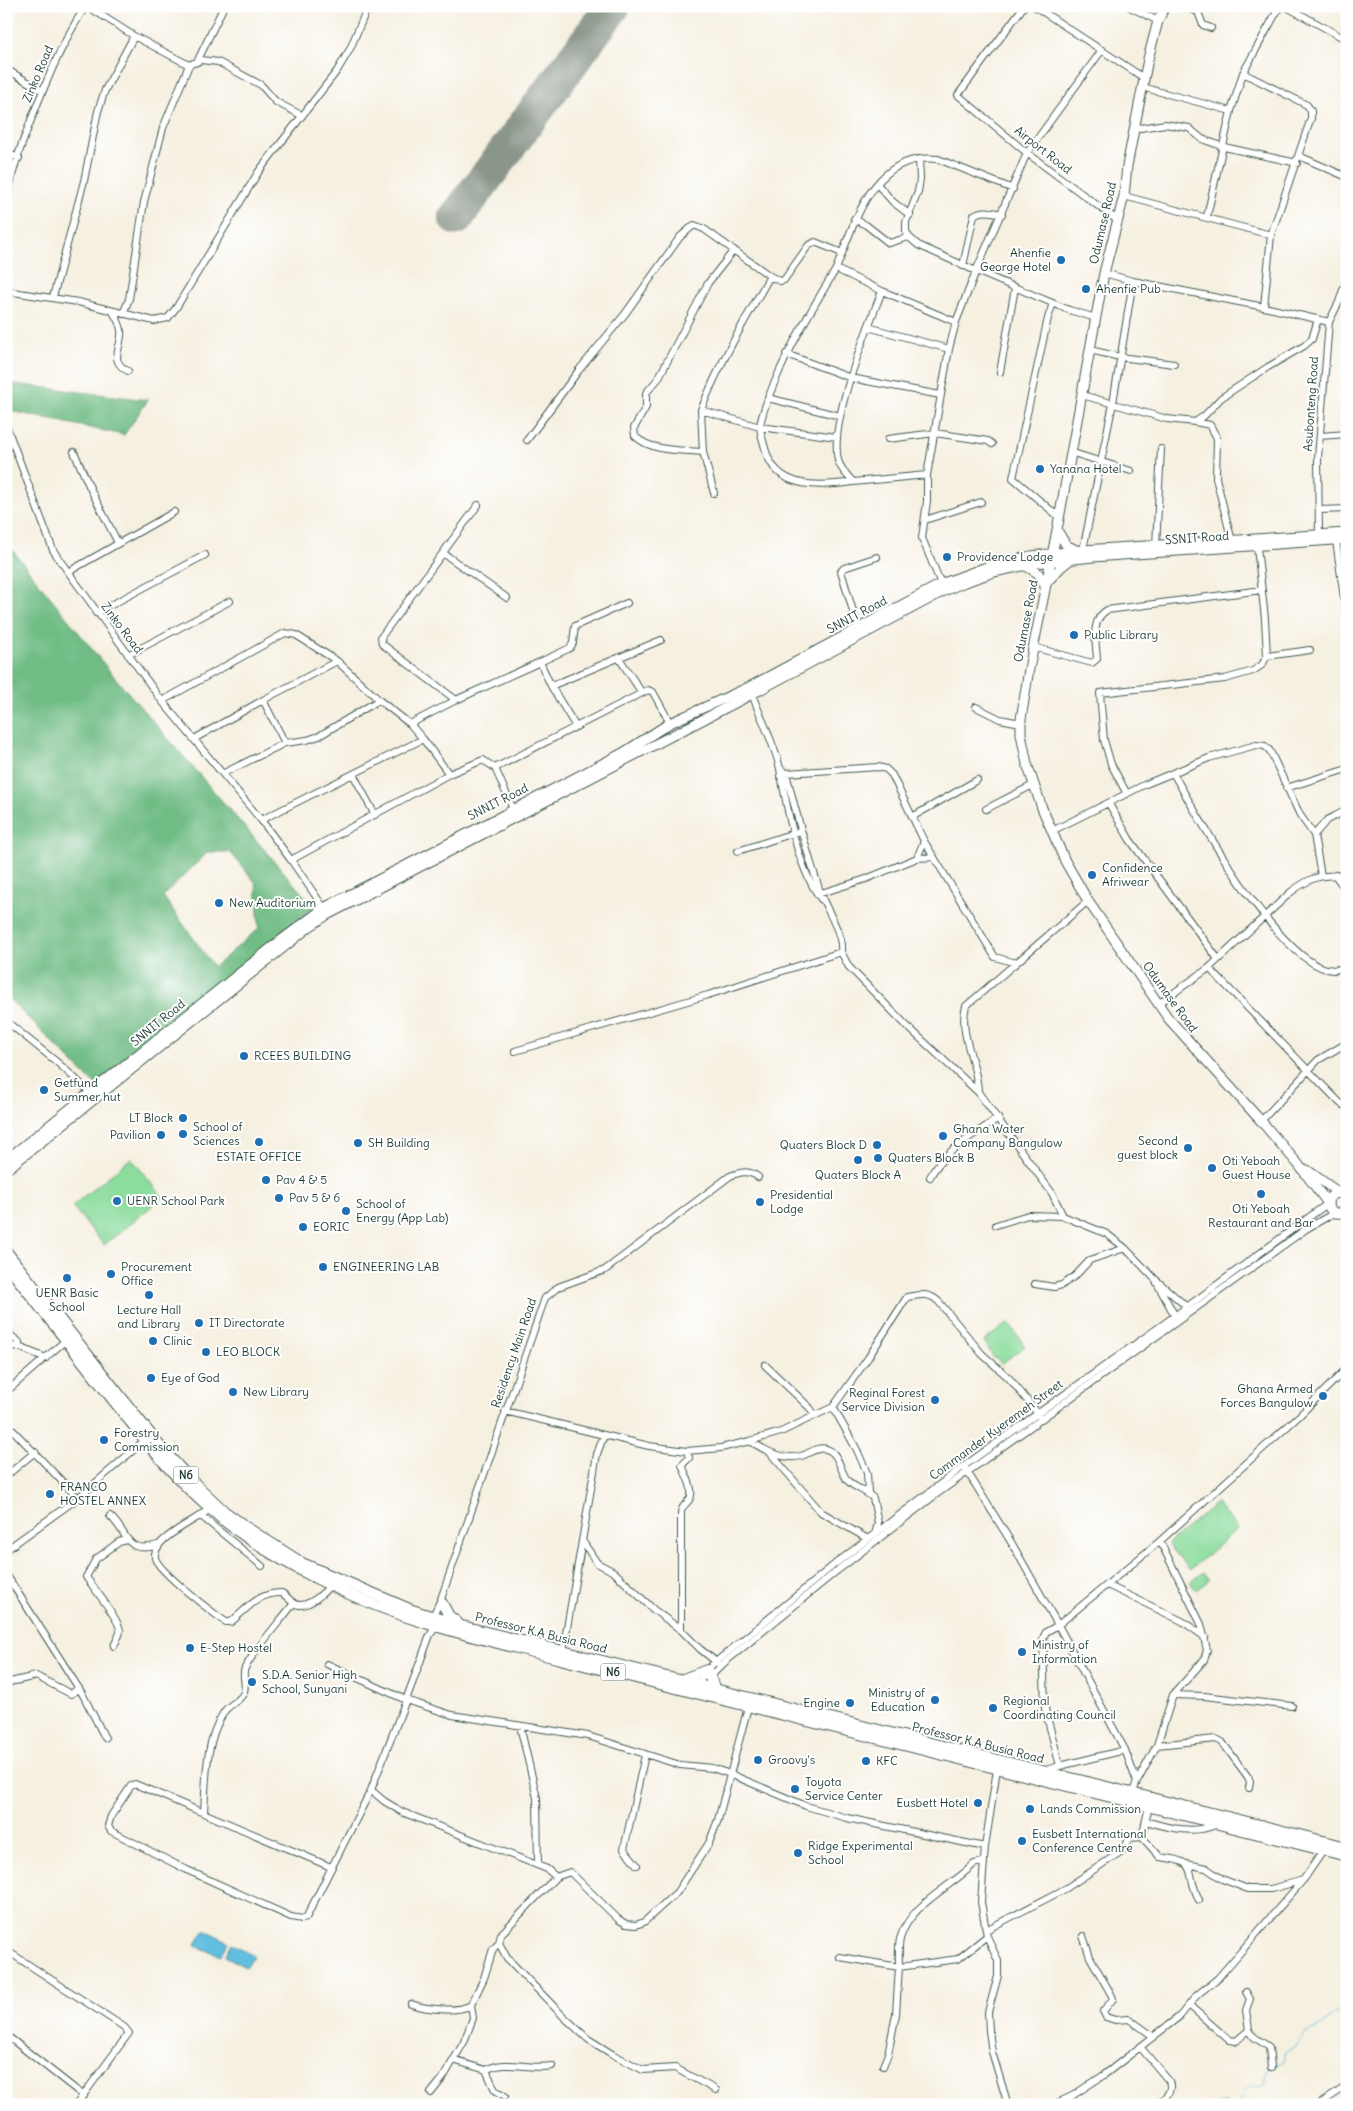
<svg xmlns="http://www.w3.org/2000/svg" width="1353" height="2111" font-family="Delius,sans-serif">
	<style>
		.green { fill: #8bdc9d; stroke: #558c68 }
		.forest { fill: #70bc84; stroke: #487c5c; fill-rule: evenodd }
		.water { fill: #62bfe0; stroke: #407e8a }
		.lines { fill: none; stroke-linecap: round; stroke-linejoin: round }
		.stream { stroke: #62bfe0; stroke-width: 1 }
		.runway { stroke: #8a968a; stroke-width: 35 }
		.street-casing { stroke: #3f584e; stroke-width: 8 }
		.secondary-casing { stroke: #3f584e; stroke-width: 11 }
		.primary-casing { stroke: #3f584e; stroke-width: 12 }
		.street { stroke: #fff; stroke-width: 6 }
		.secondary { stroke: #fff; stroke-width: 9 }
		.primary { stroke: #fff; stroke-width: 10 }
		.poi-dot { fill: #1f6fb2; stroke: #fff; stroke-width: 2 }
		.labels { text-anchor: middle; stroke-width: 4; stroke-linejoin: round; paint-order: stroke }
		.shield { fill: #fff; stroke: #627771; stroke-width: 1 }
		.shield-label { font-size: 11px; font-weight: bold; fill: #1f3d34 }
		.street-label { font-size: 12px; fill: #1f3d34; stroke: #fff }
		.poi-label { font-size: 12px; fill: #1f3d34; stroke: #fff; text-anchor: start }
	</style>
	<rect width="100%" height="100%" fill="#fff"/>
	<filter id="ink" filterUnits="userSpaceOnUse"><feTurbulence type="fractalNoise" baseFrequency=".02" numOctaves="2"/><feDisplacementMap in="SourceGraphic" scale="10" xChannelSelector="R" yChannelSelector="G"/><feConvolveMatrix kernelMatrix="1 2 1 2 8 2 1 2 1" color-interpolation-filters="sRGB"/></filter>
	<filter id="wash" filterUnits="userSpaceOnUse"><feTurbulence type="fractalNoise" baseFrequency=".0096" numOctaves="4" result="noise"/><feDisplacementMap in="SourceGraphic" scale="20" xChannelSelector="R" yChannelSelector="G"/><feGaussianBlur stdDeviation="1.12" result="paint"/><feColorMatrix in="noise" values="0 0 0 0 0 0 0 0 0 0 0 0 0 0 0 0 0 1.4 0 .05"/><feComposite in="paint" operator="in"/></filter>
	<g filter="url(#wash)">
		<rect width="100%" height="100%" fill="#f6f0e1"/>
		<!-- green -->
		<path class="green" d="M131,1158L163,1197L104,1245L72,1206Z
			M1008,1323L1025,1346L1001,1364L996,1357L994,1359L984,1341Z
			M1216,1503L1238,1528L1190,1570L1168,1544Z
			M1203,1572L1209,1580L1196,1590L1190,1582Z"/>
		<!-- forest -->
		<path class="forest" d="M6,383L148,400L124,435L6,410Z
			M6,542L112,674L314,907L95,1085L6,996ZM208,852H230L256,883L259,928L214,967L163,896Z"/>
		<!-- water -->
		<path class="water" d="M205,1930L229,1942L221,1955L198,1947L196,1944Z
			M232,1943L254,1956L246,1967L225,1956Z"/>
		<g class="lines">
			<!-- stream -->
			<path class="stream" d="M1274,2066L1284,2061L1286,2052L1296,2046L1306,2033L1319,2028L1347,2005
				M1217,2105L1226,2102L1227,2105
				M1239,2105L1242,2093L1250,2086L1260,2088L1266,2083L1264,2079L1268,2068"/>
			<!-- runway -->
			<path class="runway" d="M456,218L613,6"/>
		</g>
	</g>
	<g filter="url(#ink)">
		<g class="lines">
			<defs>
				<path id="street" d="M87,6L134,36L189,65
					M1024,6L958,95L1027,153L1117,220
					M1034,6L1144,78
					M1128,6L1158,21
					M1183,6L1198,12L1203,25L1211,28
					M1285,6L1347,40
					M197,62L224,6
					M6,69L43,91
					M1243,73L1307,105L1311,111V118L1271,235
					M1142,87L1231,111
					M1134,129L1165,124L1189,128L1202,139L1224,147L1297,163
					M6,153L19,158
					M1299,156L1347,177
					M919,159L920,179L918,192L906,222V231L909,237L918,245L976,271L1027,153L1102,50
					M877,184L893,202L910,215
					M1124,196L1271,235L1264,307L1329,322
					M6,212C9,171 26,133 41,95C54,64 67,34 86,6
					M1207,216L1231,111L1243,73L1280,6
					M854,219L866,225L889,243L909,237
					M963,266L974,215C982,209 993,212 1002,214
					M836,269C813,307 790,345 773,386C768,398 762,413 760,426C760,432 763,441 765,448C775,490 819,487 853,482
					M1104,273L1133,281L1264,307
					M6,291L78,302L154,321L168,318L176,308L259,171L337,71L350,49L368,6
					M882,291C867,330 829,421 838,460C840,469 848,476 853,482L927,475
					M53,297L84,181L98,111L105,90L134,36
					M1053,303L1048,318L1013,478L1059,517
					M113,312C116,317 120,323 121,330C123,348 107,360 128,371
					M123,314L129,299L144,202L163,128L189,65L201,60L218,62L261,85L276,102L301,115
					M956,322L882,291L836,269C855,222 873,151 938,159L1013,189
					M868,327L949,349
					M1090,350L1120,357L1174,364
					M786,354L851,378L940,395
					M1000,372L1015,288
					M1082,395L1167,419L1195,422L1204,416L1221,398L1268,367L1304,346L1312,339L1318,319
					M768,398L840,416
					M701,410L703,452L714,493
					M1195,422L1210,425L1217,438L1216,478L1232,541
					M6,425L53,550L61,562L162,701L261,820
					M1320,436L1347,434
					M837,437L760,427L701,410C720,362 745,320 770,276L780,281L784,280L808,246L815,242L842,253
					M888,439L935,433L988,441L992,444
					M527,440L579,370L625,314L680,237L694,225L704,229L770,276
					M74,452L91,490L118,543
					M703,452C682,450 651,452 635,436L634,428L646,407V393L658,379L708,283L734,250
					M1070,452L1131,471
					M1319,510L1347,509
					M925,520L981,502
					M1319,535L1318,458L1329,322L1339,302L1347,278
					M1336,540L1347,620
					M1156,546L1161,449
					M1083,550L1113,403L1133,281
					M443,553L507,598
					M68,572L174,512
					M941,584L922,538L927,501V475L949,349L956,322L976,271L1069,310L1096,318
					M96,613L205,555
					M858,628L841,571L844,568L877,557
					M1033,647L1092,663L1097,659C1096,642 1090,620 1107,610L1262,590
					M128,655L230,601
					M1267,656L1310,650
					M619,658L642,693
					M540,662L570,648L573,643L575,626L627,603
					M551,686L661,640
					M752,694C760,716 776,748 780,769C787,808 797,868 821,899
					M263,700L337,661L379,700
					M456,700L382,644L381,637L478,505
					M162,701L285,633L296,635L337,661
					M976,707L1000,719L1021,723
					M410,724L456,700L540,662L551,686L576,727
					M194,739L263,700L285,743
					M495,768L648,690L653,692L670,723
					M224,773L285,743L307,740L319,736L379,700L410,724L423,739
					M1173,773C1192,806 1299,1003 1347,965
					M353,774L375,815
					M780,776L786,773L878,767L886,769L892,775L924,841L992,952L995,957L1016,963
					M1286,788L1347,769
					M1127,794L1111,764L1104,740L1100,693L1225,679L1253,671L1262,665L1267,656L1265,619L1257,547
					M1109,804L1130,840L1218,959
					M986,809L1033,785
					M912,817L977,780
					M1052,831L1146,784L1209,758L1256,745L1265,746L1270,751L1300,815L1314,835
					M738,851L797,832
					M917,858L924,841
					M291,860L261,820L423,739L449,774
					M1335,875L1347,892
					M1321,876L1314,835L1327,820L1347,810
					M818,894L866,879L917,858L934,857
					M324,908L291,860L449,774L483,760L495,768L513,809
					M841,952L849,967L907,1026L978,1092L1052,1193L1063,1216
					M1209,968L1340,1103L1347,1107
					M1158,1004L1209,968L1291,892C1312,876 1320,875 1347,875
					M6,1021L58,1063L91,1093
					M515,1051L708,995L841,952C843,933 828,913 821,895C808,855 796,814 786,773L780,768
					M978,1092C978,1064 958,1035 966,1006L1088,901
					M1261,1121L1318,1060L1347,1043
					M930,1177C944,1150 975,1135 998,1118
					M996,1225L1028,1215L1063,1216L1107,1234L1125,1248L1155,1279L1188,1308
					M1157,1283L1176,1318
					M1035,1284L1054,1287L1062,1285L1075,1276L1090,1260L1125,1248
					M6,1332L19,1342V1347
					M6,1345L19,1347L46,1358
					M765,1365L810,1408L815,1415
					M6,1392L66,1340
					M833,1407L857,1450L867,1473L868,1493
					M505,1411L649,1446L687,1451L721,1448L750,1441L781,1432L833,1407L868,1358L907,1297C920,1295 929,1292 939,1302L982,1354L1009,1378L1039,1415
					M6,1423L78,1498
					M750,1441C765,1450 782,1461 801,1456C809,1454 817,1446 826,1449C839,1452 840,1471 847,1480C854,1488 865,1490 873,1498L878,1523L875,1534
					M687,1451L689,1458L682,1465C685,1474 696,1491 689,1500C685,1506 681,1506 681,1514V1630L700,1649L719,1664
					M771,1454L821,1512L868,1539
					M965,1468L1011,1542L1058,1625L1046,1632L1043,1638L1045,1709L1060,1766L1049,1769L1047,1772
					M6,1476L35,1452
					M210,1509C197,1519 169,1532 160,1544C157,1548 154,1553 155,1558C158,1571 213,1613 226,1622H231C248,1608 259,1592 282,1593C287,1596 292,1604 299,1605C311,1606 325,1592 332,1583
					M110,1516C129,1533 124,1555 158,1545
					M201,1516L262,1566
					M583,1542L597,1563L614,1572L654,1610L681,1630
					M6,1550L78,1498L145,1440
					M6,1574L83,1695L105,1738
					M1107,1585L1182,1621L1205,1637
					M431,1620L441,1599L545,1298L558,1287L605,1270L730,1176C740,1172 748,1170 758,1177
					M437,1625L430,1635L406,1700L452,1715L588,1736L680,1765L712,1768L730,1774L806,1806L847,1818L985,1847
					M114,1646C116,1641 120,1635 120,1631C121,1622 92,1585 86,1577L96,1559L119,1542L127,1540
					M563,1651L597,1454L604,1435
					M327,1664L406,1700L371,1790L384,1801L402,1812L547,1869L556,1877L570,1872L618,1919L626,1924L636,1925L644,1922L677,1892L709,1843L718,1820L748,1707
					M708,1679L724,1663L838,1570L934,1496L1306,1229L1334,1213
					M6,1683L36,1676L71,1694L79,1688
					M696,1686L712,1665L835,1564L964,1466L1165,1323L1327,1204
					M1173,1695L1204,1696L1292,1706
					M520,1726L537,1798L538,1865
					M1157,1745L1216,1739L1222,1742L1248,1777L1250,1782L1249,1788
					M1060,1766L1125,1750
					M997,1769L985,1847L981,1902L987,1936L998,1961V1976L988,2012L989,2031L992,2052L1008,2105
					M1137,1782L1157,1745L1173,1695L1204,1660L1207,1650L1201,1624L1160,1541
					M1132,1794L1137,1782L1125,1750L1058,1625L1160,1541L1299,1416L1347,1368
					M204,1813C206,1780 205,1740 224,1712C229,1704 239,1702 243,1694C248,1686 241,1676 245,1668C258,1645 278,1624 294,1603
					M1146,1821C1168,1828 1196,1835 1217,1824
					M1142,1837L1160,1857C1201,1862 1184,1869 1199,1900
					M1187,1864L1206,1868L1222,1879L1248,1889H1271L1303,1880
					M637,1865L624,1849L645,1755
					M331,1867L135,1784L131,1786L111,1816L108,1826L111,1831L187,1870L291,1917L302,1919L306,1918L371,1790
					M556,1877L501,1934L499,1943L507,1958L563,2016L588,2039L612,2054L643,2070L675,2068L716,2090
					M986,1930L1065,1889L1122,1851L1130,1838L1142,1837L1149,1806
					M1083,1936L1090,1957L1112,1996L1113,1999L1103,2011L1106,2017L1115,2020L1129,2019L1153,2036
					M6,1950L124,2027L129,2033L76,2105
					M840,1957L899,1967C899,1958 898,1948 900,1939C909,1905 950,1888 974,1864L984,1861
					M411,2004C426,2009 457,2013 471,2005
					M1190,2006L1229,2040L1236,2041L1249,2030L1246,2010L1250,1999L1246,1992
					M1249,2030L1254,2037L1269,2047L1271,2067
					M6,2035L84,2096
					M1141,2048L1169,2081C1173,2093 1165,2097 1156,2105
					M453,2060L486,2070L495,2090L505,2096
					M883,2066L888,2054L896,2014L899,1967L958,1959L987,1936
					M486,2070C505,2059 531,2070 552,2066
					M431,2093L443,2078L464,2042L473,2018L471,2005L484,1978L493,1949L499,1943
					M1053,2105L1072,2096L1104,2075L1180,2016L1197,1995L1218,1978L1304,1879L1323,1851
					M1318,2105L1347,2086"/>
				<path id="secondary" d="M1165,6L1158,21L1148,59L1127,166L1124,196L1104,273L1057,530L1029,669L1021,719V734L1027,764L1042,808L1065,861L1088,901L1168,1018L1261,1121L1298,1164L1327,1202
					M1057,530L1066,545L1076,550
					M1026,566L1038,573L1045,586
					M1047,582L1061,567L1070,560
					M6,1160L276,944L324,908L623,753L670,723L749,687L941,584L992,565L1031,556L1083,550L1347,533
					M6,1170L309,927L327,915L752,694L946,590L965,582L994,572L1037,563L1093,557L1347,539
					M1307,1170L1339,1193
					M1347,1197L1343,1194L1335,1193C1319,1202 1334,1222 1347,1209"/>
				<path id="primary" d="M6,1251L159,1445L190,1479L224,1511L249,1529L302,1563L412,1610L462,1626L1347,1847
					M6,1264C41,1308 75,1352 109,1395C141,1435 171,1475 209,1508C268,1560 360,1604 435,1626C476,1638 518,1648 560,1659L1347,1856
					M442,1603L449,1616L457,1622
					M710,1677L716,1691
					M678,1681L707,1670"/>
			</defs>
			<!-- street casing -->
			<use href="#street" class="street-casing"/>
			<!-- secondary casing -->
			<use href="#secondary" class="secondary-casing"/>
			<!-- primary casing -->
			<use href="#primary" class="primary-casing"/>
			<!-- street -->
			<use href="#street" class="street"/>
			<!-- secondary -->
			<use href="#secondary" class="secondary"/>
			<!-- primary -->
			<use href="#primary" class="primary"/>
		</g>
	</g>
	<!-- markers -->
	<g class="poi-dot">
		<circle cx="1061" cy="260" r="5"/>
		<circle cx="1086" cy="289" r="5"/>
		<circle cx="1040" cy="469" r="5"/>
		<circle cx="947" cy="557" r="5"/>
		<circle cx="1074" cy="635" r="5"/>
		<circle cx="1092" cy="875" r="5"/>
		<circle cx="219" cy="903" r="5"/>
		<circle cx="244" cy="1056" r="5"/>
		<circle cx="44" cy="1090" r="5"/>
		<circle cx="183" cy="1118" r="5"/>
		<circle cx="183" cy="1134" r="5"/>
		<circle cx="161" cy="1135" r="5"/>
		<circle cx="943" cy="1136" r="5"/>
		<circle cx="259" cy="1142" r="5"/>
		<circle cx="358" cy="1143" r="5"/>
		<circle cx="877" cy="1145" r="5"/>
		<circle cx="1188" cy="1148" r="5"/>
		<circle cx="878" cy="1158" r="5"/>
		<circle cx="858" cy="1160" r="5"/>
		<circle cx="1212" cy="1168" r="5"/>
		<circle cx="266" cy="1180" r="5"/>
		<circle cx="1261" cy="1194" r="5"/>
		<circle cx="279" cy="1198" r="5"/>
		<circle cx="117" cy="1201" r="5"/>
		<circle cx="760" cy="1202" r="5"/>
		<circle cx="346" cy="1211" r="5"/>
		<circle cx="303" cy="1227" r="5"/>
		<circle cx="323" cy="1267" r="5"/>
		<circle cx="111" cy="1274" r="5"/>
		<circle cx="67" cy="1278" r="5"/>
		<circle cx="149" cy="1295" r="5"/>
		<circle cx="199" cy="1323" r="5"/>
		<circle cx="153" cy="1341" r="5"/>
		<circle cx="206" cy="1352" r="5"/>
		<circle cx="151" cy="1378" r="5"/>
		<circle cx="233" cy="1392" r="5"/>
		<circle cx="1323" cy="1396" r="5"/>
		<circle cx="935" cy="1400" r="5"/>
		<circle cx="104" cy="1440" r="5"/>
		<circle cx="50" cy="1494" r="5"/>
		<circle cx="190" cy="1648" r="5"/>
		<circle cx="1022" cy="1652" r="5"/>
		<circle cx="252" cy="1682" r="5"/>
		<circle cx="935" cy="1700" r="5"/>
		<circle cx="850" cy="1703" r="5"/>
		<circle cx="993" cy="1708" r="5"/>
		<circle cx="758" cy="1760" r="5"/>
		<circle cx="866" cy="1761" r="5"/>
		<circle cx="795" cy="1789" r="5"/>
		<circle cx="978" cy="1803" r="5"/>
		<circle cx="1030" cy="1809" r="5"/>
		<circle cx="1022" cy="1841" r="5"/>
		<circle cx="798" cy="1853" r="5"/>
	</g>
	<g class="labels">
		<!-- shield labels -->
		<g class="shield">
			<rect x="173.5" y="1466.5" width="25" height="17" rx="4"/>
			<rect x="600.5" y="1663.5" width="25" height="17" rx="4"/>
		</g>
		<g class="shield-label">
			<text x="186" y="1479">N6</text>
			<text x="613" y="1676">N6</text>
		</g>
		<!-- street labels -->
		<g class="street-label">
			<text transform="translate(38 74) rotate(-67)" y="4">Zinko Road</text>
			<text transform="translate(1043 150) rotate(38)" y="4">Airport Road</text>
			<text transform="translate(1103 223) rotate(-77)" y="4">Odumase Road</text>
			<text transform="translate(1311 404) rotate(-86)" y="4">Asubonteng Road</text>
			<text transform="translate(1197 538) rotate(-4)" y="4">SSNIT Road</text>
			<text transform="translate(857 615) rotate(-28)" y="4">SNNIT Road</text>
			<text transform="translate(1026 621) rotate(-79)" y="4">Odumase Road</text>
			<text transform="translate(122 628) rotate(53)" y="4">Zinko Road</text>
			<text transform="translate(498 802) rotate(-27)" y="4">SNNIT Road</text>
			<text transform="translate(1170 997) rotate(54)" y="4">Odumase Road</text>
			<text transform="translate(158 1023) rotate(-39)" y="4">SNNIT Road</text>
			<text transform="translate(514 1353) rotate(-71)" y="4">Residency Main Road</text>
			<text transform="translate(996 1430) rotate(-36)" y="4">Commander Kyeremeh Street</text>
			<text transform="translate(541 1633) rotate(14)" y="4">Professor K.A Busia Road</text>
			<text transform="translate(978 1743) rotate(14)" y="4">Professor K.A Busia Road</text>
		</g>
		<!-- poi labels -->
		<g class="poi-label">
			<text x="1051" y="257" text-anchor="end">Ahenfie<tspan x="1051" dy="14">George Hotel</tspan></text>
			<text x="1096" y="293">Ahenfie Pub</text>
			<text x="1050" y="473">Yanana Hotel</text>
			<text x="957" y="561">Providence Lodge</text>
			<text x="1084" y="639">Public Library</text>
			<text x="1102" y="872">Confidence<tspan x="1102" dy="14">Afriwear</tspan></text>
			<text x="229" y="907">New Auditorium</text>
			<text x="254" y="1060">RCEES BUILDING</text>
			<text x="54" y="1087">Getfund<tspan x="54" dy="14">Summer hut</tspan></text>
			<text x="173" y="1122" text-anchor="end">LT Block</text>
			<text x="193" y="1131">School of<tspan x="193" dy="14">Sciences</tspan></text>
			<text x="953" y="1133">Ghana Water<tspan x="953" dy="14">Company Bangulow</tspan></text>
			<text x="151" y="1139" text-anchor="end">Pavilion</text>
			<text x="1178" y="1145" text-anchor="end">Second<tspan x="1178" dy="14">guest block</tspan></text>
			<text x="368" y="1147">SH Building</text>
			<text x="867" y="1149" text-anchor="end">Quaters Block D</text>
			<text x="259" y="1161" text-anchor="middle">ESTATE OFFICE</text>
			<text x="888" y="1162">Quaters Block B</text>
			<text x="1222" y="1165">Oti Yeboah<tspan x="1222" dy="14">Guest House</tspan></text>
			<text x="858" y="1179" text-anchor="middle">Quaters Block A</text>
			<text x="276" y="1184">Pav 4 &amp; 5</text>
			<text x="770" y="1199">Presidential<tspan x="770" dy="14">Lodge</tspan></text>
			<text x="289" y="1202">Pav 5 &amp; 6</text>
			<text x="127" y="1205">UENR School Park</text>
			<text x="356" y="1208">School of<tspan x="356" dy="14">Energy (App Lab)</tspan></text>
			<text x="1261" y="1213" text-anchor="middle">Oti Yeboah<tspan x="1261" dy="14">Restaurant and Bar</tspan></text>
			<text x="313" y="1231">EORIC</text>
			<text x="121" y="1271">Procurement<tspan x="121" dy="14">Office</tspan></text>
			<text x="333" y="1271">ENGINEERING LAB</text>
			<text x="67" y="1297" text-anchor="middle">UENR Basic<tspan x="67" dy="14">School</tspan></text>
			<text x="149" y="1314" text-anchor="middle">Lecture Hall<tspan x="149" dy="14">and Library</tspan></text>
			<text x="209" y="1327">IT Directorate</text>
			<text x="163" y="1345">Clinic</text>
			<text x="216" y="1356">LEO BLOCK</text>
			<text x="161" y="1382">Eye of God</text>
			<text x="1313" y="1393" text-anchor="end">Ghana Armed<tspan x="1313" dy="14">Forces Bangulow</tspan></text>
			<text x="243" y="1396">New Library</text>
			<text x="925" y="1397" text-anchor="end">Reginal Forest<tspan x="925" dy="14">Service Division</tspan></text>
			<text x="114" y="1437">Forestry<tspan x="114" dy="14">Commission</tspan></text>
			<text x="60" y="1491">FRANCO<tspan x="60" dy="14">HOSTEL ANNEX</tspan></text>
			<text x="1032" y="1649">Ministry of<tspan x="1032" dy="14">Information</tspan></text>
			<text x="200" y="1652">E-Step Hostel</text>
			<text x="262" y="1679">S.D.A. Senior High<tspan x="262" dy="14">School, Sunyani</tspan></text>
			<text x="925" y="1697" text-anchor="end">Ministry of<tspan x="925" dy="14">Education</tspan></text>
			<text x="1003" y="1705">Regional<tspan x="1003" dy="14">Coordinating Council</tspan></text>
			<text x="840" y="1707" text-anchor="end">Engine</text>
			<text x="768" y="1764">Groovy's</text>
			<text x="876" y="1765">KFC</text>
			<text x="805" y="1786">Toyota<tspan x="805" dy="14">Service Center</tspan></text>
			<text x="968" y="1807" text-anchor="end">Eusbett Hotel</text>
			<text x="1040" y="1813">Lands Commission</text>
			<text x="1032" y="1838">Eusbett International<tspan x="1032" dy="14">Conference Centre</tspan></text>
			<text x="808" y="1850">Ridge Experimental<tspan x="808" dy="14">School</tspan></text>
		</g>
	</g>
	<!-- margin -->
	<rect width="1353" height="2111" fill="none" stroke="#fff" stroke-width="25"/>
</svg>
